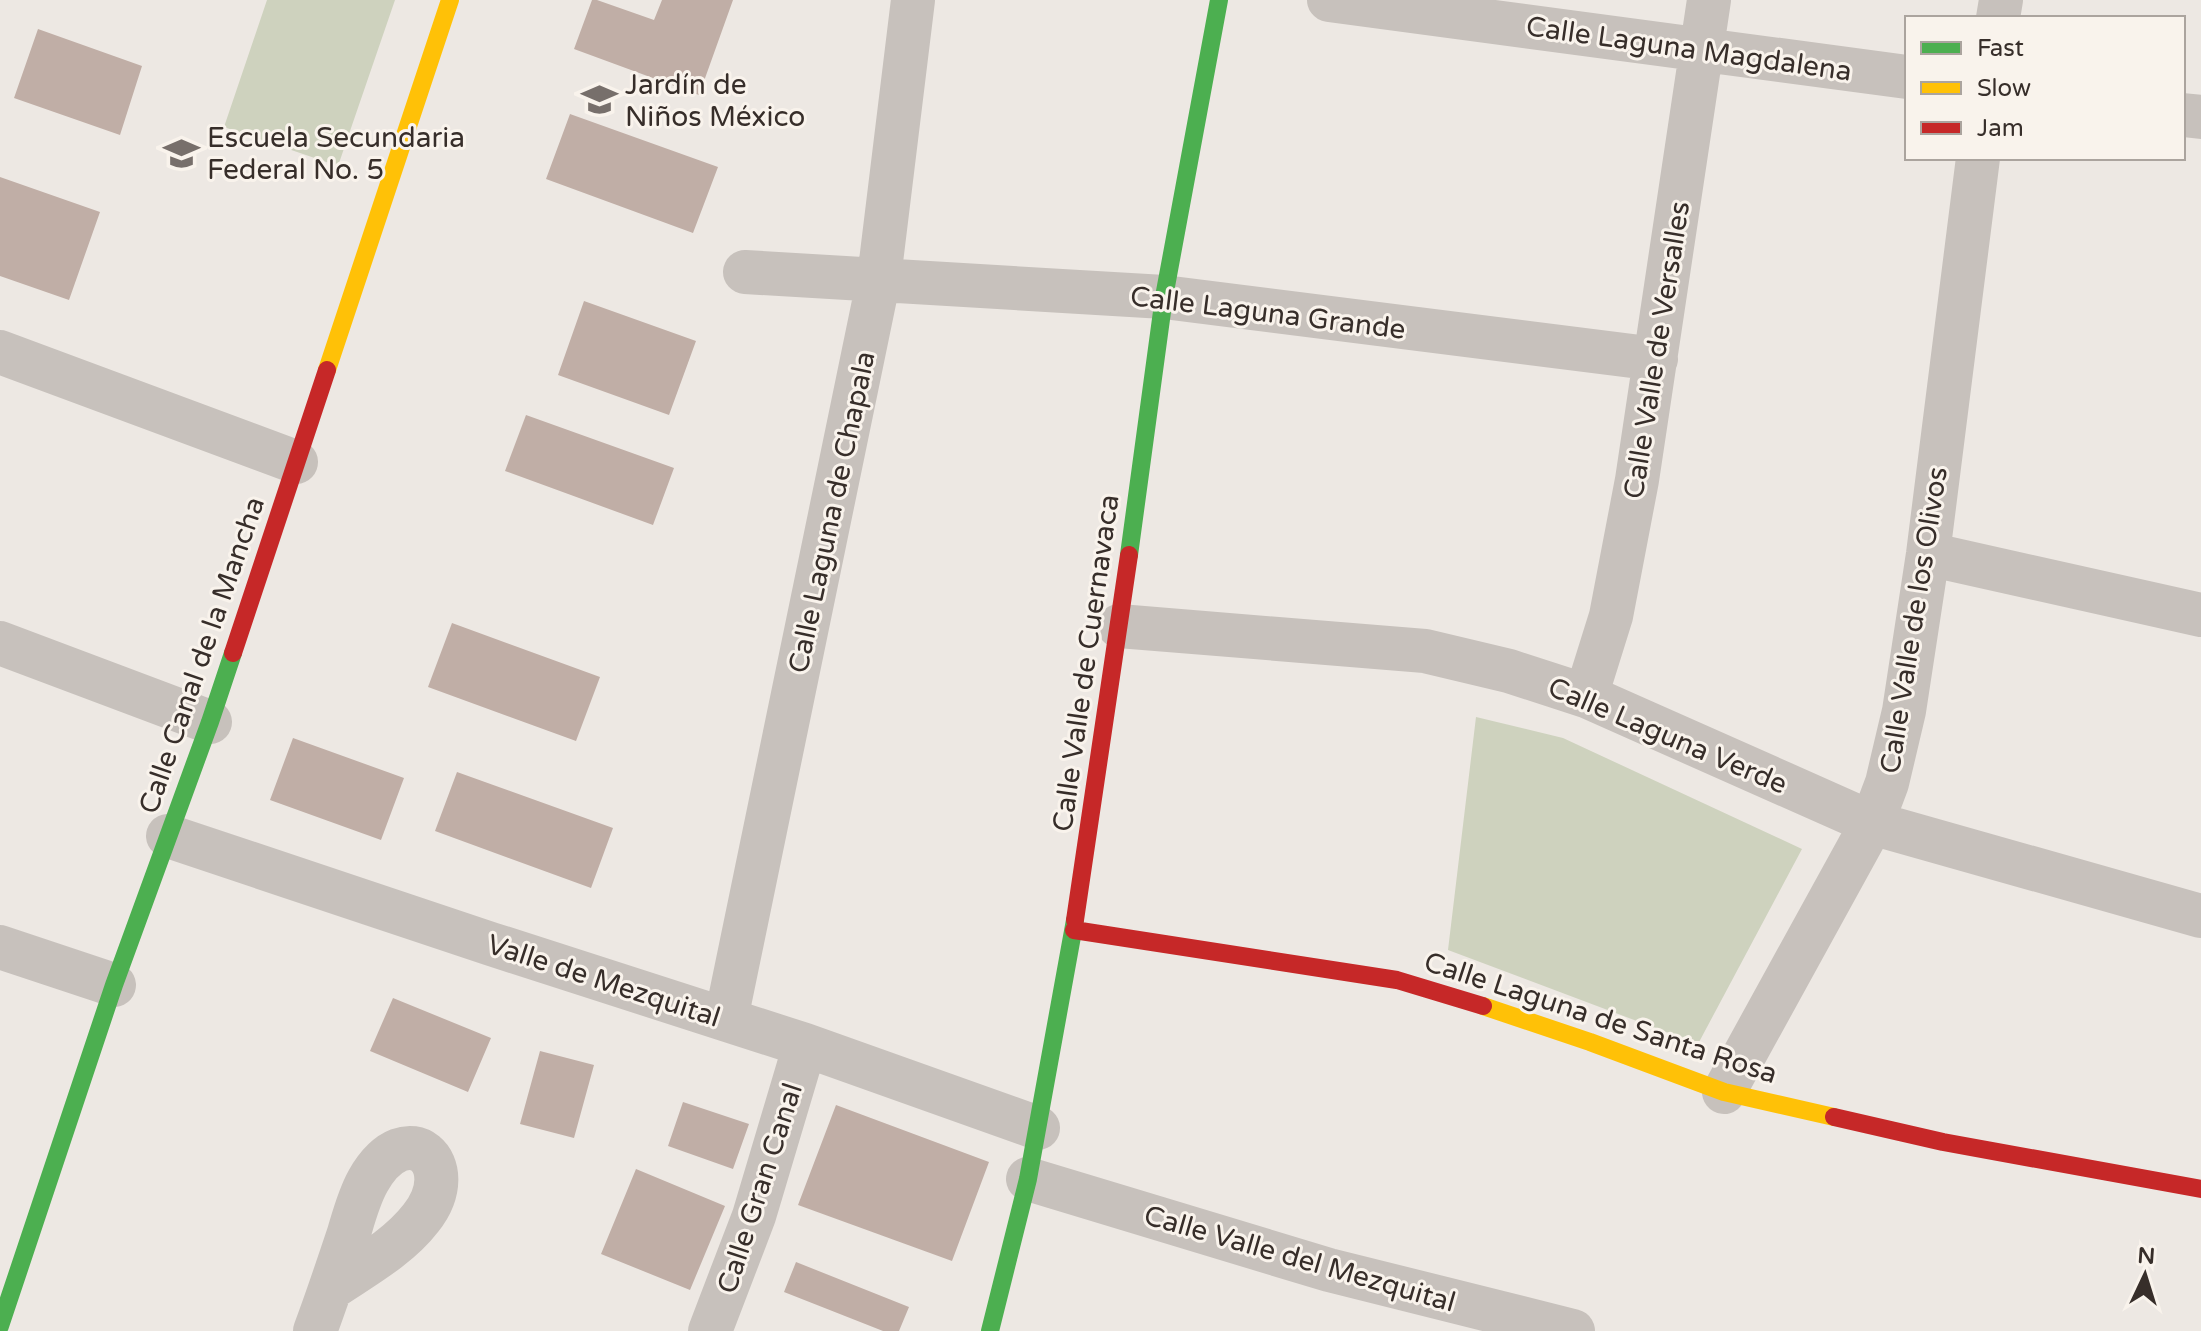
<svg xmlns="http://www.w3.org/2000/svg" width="2201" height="1331" font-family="'Varela Round',sans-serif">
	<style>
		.green { fill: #ced2be }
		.building { fill: #c0aea6 }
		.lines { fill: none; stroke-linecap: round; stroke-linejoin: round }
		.street { stroke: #c7c1bc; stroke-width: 44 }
		.fast { stroke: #4caf50; stroke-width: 18 }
		.slow { stroke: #ffc107; stroke-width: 18 }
		.jam { stroke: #c62828; stroke-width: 18 }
		.labels { text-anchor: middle; stroke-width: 6; stroke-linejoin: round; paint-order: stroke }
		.street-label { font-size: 28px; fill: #372e2a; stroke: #f9f3ec }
		.poi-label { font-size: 28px; fill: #372e2a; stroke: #f9f3ec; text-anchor: start }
	</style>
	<rect width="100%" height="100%" fill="#ede8e3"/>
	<!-- green -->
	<path class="green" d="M267,0H395L338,166L224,127Z
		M1476,717L1563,738L1802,849L1698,1044L1448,950Z"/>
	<!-- building -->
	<path class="building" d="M592,0H597L654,20L662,0H733L699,95L574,49Z
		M38,29L142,66L120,135L14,98Z
		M570,114L718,167L693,233L546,179Z
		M0,177L100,212L69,300L0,276Z
		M584,301L696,341L669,415L558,375Z
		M526,415L674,468L653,525L505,471Z
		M452,623L600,677L576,741L428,687Z
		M293,738L404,778L381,840L270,800Z
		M457,772L613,828L591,888L435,831Z
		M393,998L491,1038L468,1092L370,1051Z
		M540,1051L594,1065L574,1138L520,1124Z
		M683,1102L749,1124L733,1169L668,1146Z
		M836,1105L989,1162L952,1261L798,1205Z
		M636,1169L725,1206L690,1290L601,1254Z
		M796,1262L909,1307L899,1331H883L784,1292Z"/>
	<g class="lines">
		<!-- street -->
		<path class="street" d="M1329,0L1907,77
			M1998,18L2001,0
			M2183,115L2201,117
			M745,272L1164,297L1656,359
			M0,352L296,462
			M1928,554L2201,615
			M1119,626L1425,651L1509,671L1586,696L1872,823L2201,916
			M0,643L210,722
			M1586,696L1611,616L1637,480L1709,0
			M168,836L491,944L805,1045L1038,1128
			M0,947L114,985
			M726,1019L879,278L913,0
			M1724,1092L1872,823L1887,783L1904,711L1928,554L1978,158
			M1028,1179L1329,1270L1573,1331
			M315,1331C327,1299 338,1266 349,1233C354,1216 359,1197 368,1181C407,1112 464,1164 421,1218C398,1248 361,1268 330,1289
			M710,1331L754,1216L805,1045"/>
		<!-- fast -->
		<path class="fast" d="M1129,555L1164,297L1219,0
			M0,1326L114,985L210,722L233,653
			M990,1331L1028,1179L1075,920"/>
		<!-- slow -->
		<path class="slow" d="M327,370L450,0
			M1483,1006L1590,1042L1724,1092L1834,1117"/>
		<!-- jam -->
		<path class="jam" d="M233,653L327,370
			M1075,920L1129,555
			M1074,930L1397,980L1483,1006
			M1834,1117L1943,1142L2201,1189"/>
	</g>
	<!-- icons -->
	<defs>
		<symbol id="school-bare" viewBox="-9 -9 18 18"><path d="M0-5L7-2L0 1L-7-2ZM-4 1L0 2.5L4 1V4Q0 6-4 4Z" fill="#776f6b" stroke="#f9f3ec" stroke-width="2.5" paint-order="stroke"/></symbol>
	</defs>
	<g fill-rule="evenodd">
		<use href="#school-bare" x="574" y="74" width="51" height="51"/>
		<use href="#school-bare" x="156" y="128" width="51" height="51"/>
	</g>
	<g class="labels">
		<!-- street labels -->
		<g class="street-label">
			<text transform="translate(1689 48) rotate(8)" y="10">Calle Laguna Magdalena</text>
			<text transform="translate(1268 312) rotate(7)" y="10">Calle Laguna Grande</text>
			<text transform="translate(1656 350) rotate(-81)" y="10">Calle Valle de Versalles</text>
			<text transform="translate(831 512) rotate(-78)" y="10">Calle Laguna de Chapala</text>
			<text transform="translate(1913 620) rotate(-81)" y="10">Calle Valle de los Olivos</text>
			<text transform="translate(201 655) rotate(-71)" y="10">Calle Canal de la Mancha</text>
			<text transform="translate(1085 663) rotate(-82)" y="10">Calle Valle de Cuernavaca</text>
			<text transform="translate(1668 735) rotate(23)" y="10">Calle Laguna Verde</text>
			<text transform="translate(604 980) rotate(18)" y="10">Valle de Mezquital</text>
			<text transform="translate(1601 1017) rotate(18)" y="10">Calle Laguna de Santa Rosa</text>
			<text transform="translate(759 1188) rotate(-72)" y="10">Calle Gran Canal</text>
			<text transform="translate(1300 1258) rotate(16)" y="10">Calle Valle del Mezquital</text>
		</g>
		<!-- poi labels -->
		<g class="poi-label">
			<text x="625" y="94">Jardín de<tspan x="625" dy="32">Niños México</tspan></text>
			<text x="207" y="147">Escuela Secundaria<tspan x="207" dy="32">Federal No. 5</tspan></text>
		</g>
	</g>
	<!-- legend -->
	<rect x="1905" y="16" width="280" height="144" fill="#f9f3ec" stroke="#aba49e" stroke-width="2"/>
	<rect x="1921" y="42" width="40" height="12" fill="#4caf50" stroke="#aba49e" stroke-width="2"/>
	<text x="1977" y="56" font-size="24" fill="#372e2a">Fast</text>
	<rect x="1921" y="82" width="40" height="12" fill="#ffc107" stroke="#aba49e" stroke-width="2"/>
	<text x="1977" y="96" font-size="24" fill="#372e2a">Slow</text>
	<rect x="1921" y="122" width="40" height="12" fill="#c62828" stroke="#aba49e" stroke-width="2"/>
	<text x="1977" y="136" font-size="24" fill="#372e2a">Jam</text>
	<!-- north arrow -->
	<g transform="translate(2145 1275) rotate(4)" stroke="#f9f3ec" stroke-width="6" paint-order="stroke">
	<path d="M0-6L14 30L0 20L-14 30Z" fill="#372e2a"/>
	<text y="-12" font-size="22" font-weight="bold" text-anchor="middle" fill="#372e2a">N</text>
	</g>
</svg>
